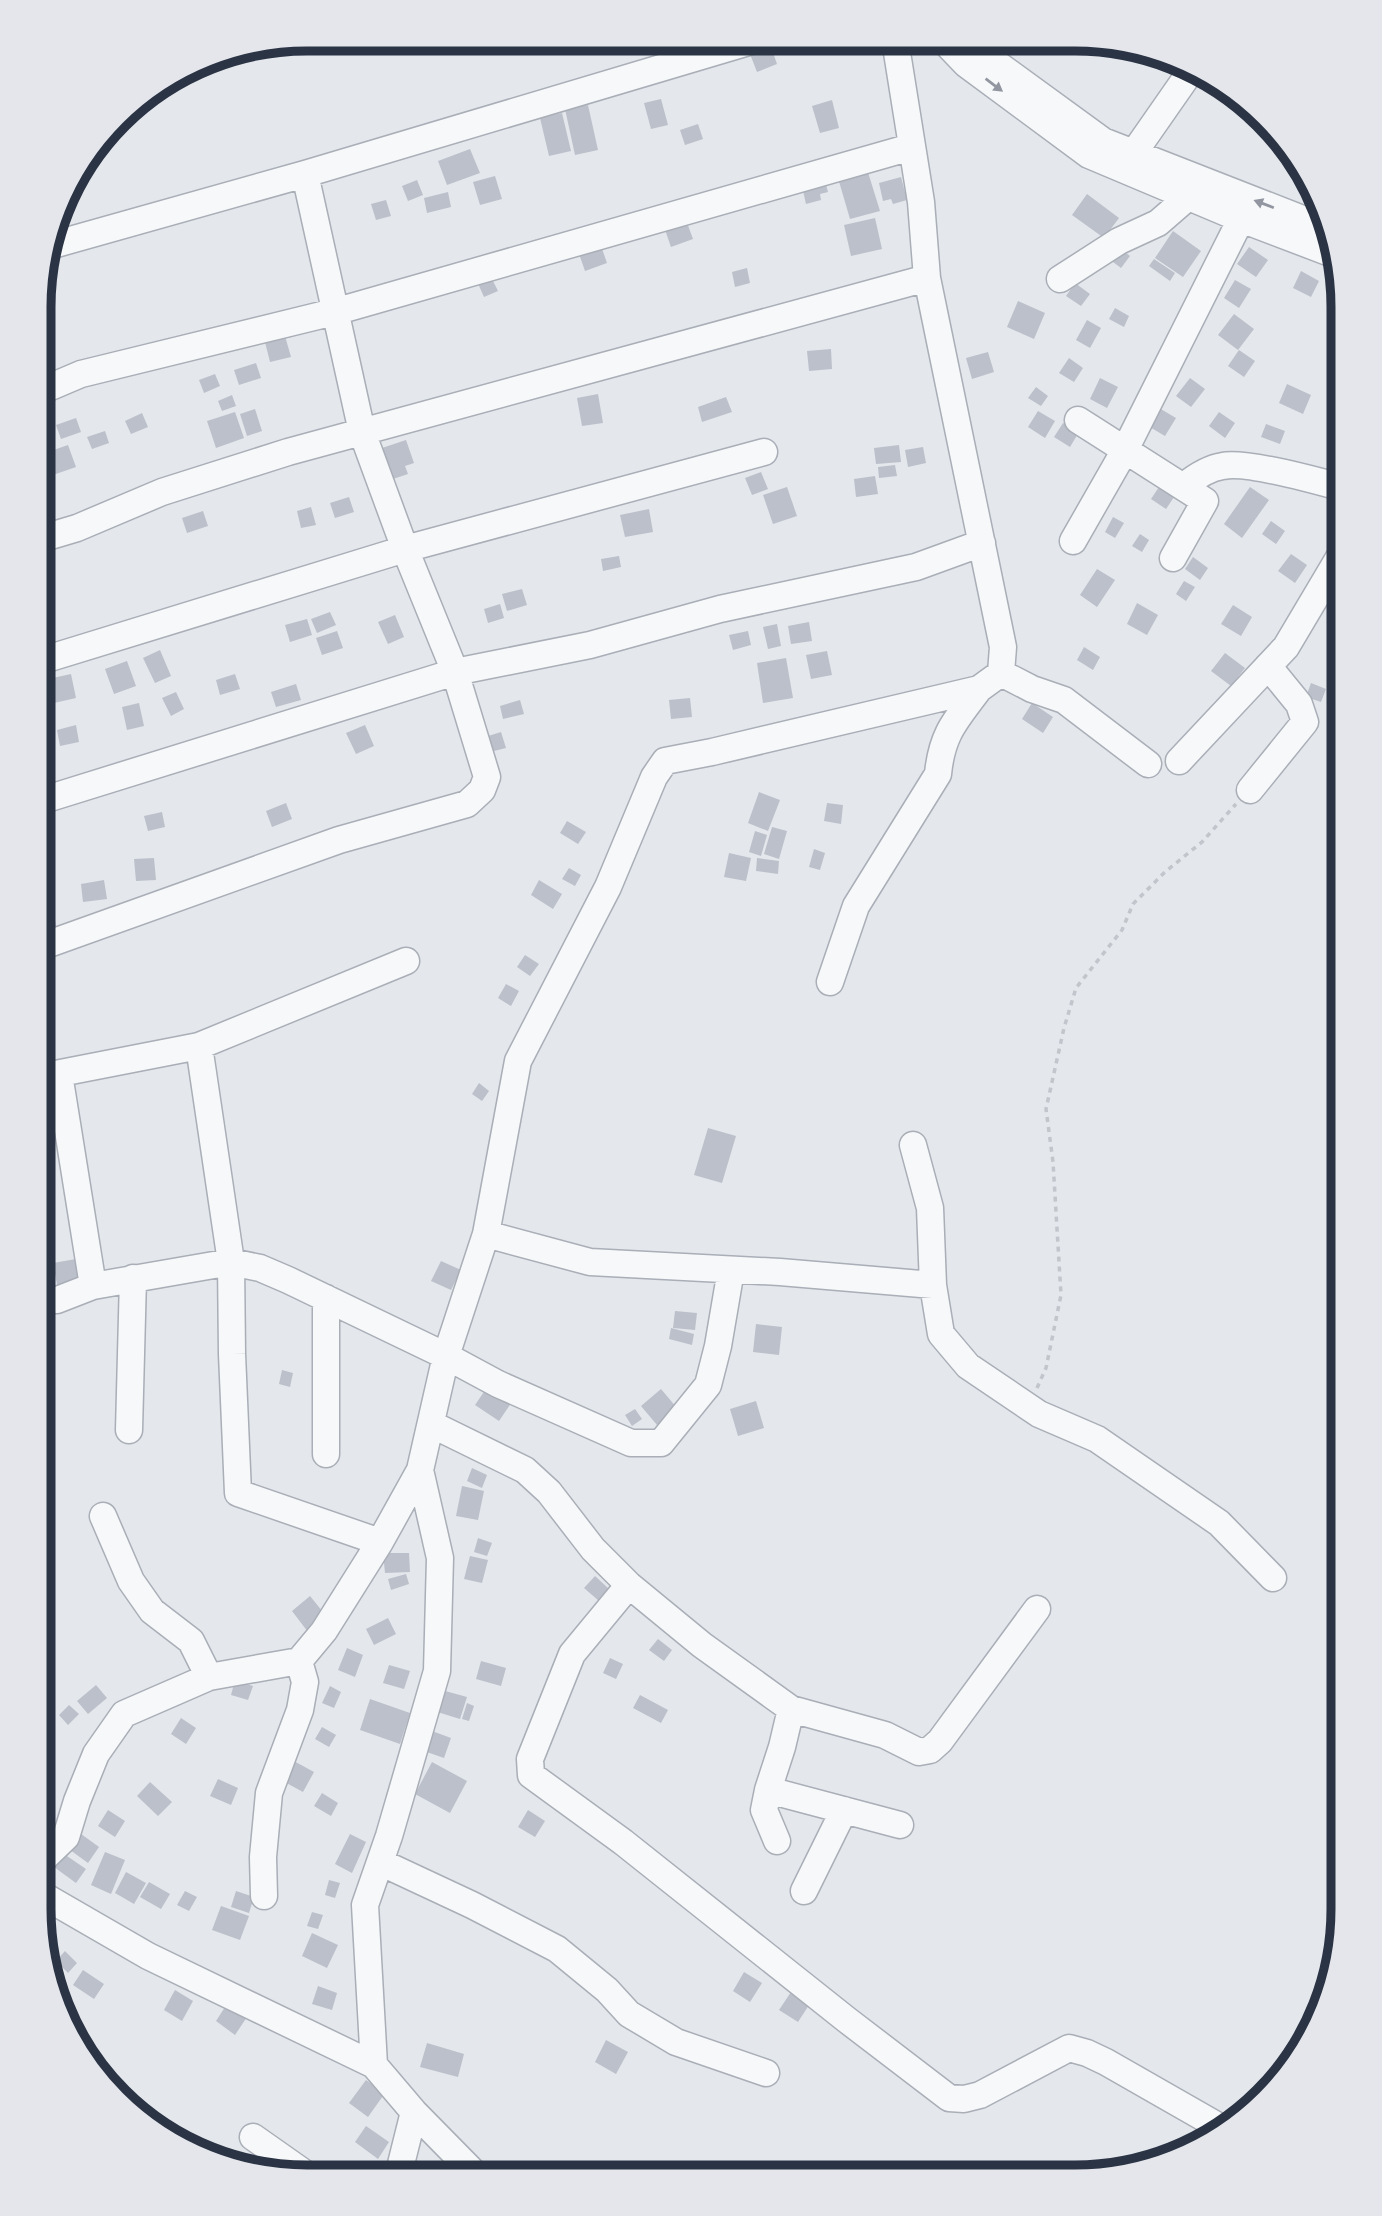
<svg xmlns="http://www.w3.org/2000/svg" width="1382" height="2216" font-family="'Sofia Sans Condensed',sans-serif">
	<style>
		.building { fill: #bbc0ca }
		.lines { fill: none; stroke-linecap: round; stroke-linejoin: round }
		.minor-casing { stroke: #a9aeb7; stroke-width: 29 }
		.path { stroke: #c2c5cb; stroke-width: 3.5; stroke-dasharray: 5 5; stroke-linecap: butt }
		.minor { stroke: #f7f8fa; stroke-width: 26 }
		.oneway { fill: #9196a0 }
		.rim { fill: none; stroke: #2b3445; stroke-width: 9 }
	</style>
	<rect width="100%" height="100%" fill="#e4e7ec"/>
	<!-- building -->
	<path class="building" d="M771,47L777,64L757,72L750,54Z
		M661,99L668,125L651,129L644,103Z
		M832,100L839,128L820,133L812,106Z
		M588,105L598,150L575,155L565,109Z
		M562,113L571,151L549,156L540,118Z
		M698,124L703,139L685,145L680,130Z
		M470,149L480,173L447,185L438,161Z
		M867,169L880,211L850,219L838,178Z
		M495,176L502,199L480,205L473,182Z
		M824,177L828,192L820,194L821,200L806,204L801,182Z
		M901,177L907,200L893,204L891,199L883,201L879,183Z
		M417,180L423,195L408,201L402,186Z
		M448,192L451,207L427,213L424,198Z
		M1087,194L1119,218L1104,238L1072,215Z
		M386,200L391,216L376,220L371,204Z
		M875,218L882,249L851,256L844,225Z
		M686,220L693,239L671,247L664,227Z
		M1173,231L1201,251L1183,277L1155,258Z
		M600,243L607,263L585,271L578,251Z
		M1119,247L1130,256L1121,268L1109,259Z
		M1249,247L1268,260L1256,277L1237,264Z
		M1154,259L1175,273L1170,281L1149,266Z
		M747,268L750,283L735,287L732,272Z
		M1301,271L1319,281L1311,297L1293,288Z
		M489,273L498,291L484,297L476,279Z
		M1235,280L1251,289L1239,308L1224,298Z
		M1075,283L1090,294L1081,306L1066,296Z
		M1018,301L1045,313L1034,339L1007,327Z
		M1115,308L1129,316L1124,327L1109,319Z
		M1234,314L1254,329L1238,350L1218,335Z
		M1087,320L1101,328L1090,348L1076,340Z
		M283,329L291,357L270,362L263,334Z
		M831,349L832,369L809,371L807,351Z
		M1239,350L1255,361L1244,377L1228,366Z
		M988,352L994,372L972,379L966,358Z
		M1069,358L1083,368L1074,382L1059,373Z
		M256,363L261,378L239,385L234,370Z
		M215,374L220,386L204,393L199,380Z
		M1100,378L1118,387L1107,408L1090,399Z
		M1190,378L1205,389L1191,407L1176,396Z
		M1287,384L1311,395L1303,414L1279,403Z
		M1036,387L1048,396L1041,406L1028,398Z
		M598,394L603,423L582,426L577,398Z
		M232,395L236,406L222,411L218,401Z
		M726,397L732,412L702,422L698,407Z
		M1159,408L1176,418L1165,436L1148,426Z
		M255,409L262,431L247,436L240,414Z
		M1038,411L1055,421L1045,438L1028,427Z
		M235,412L244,438L216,448L207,421Z
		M1219,412L1235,423L1225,438L1209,426Z
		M142,413L148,427L131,434L125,421Z
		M76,418L81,432L61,439L56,425Z
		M1063,423L1079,432L1070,447L1054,437Z
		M1266,424L1285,431L1280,444L1261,437Z
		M105,431L109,443L92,449L87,437Z
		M406,440L414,463L405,466L408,474L393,479L382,448Z
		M68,445L76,467L50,476L42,454Z
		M899,445L901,462L876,464L874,448Z
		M923,447L926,463L908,467L905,450Z
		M895,465L897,476L879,478L878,467Z
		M761,472L768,489L752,495L745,478Z
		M875,476L878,494L856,497L854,479Z
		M1161,484L1176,494L1166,509L1151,499Z
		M787,487L797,516L773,524L763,495Z
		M1250,487L1269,500L1242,538L1224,524Z
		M349,497L354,512L335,518L330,503Z
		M311,507L316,525L301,528L297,511Z
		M649,509L653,532L625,537L620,515Z
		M203,511L208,526L187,533L182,518Z
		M1113,517L1124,523L1115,538L1105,532Z
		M1271,521L1285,531L1276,544L1262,534Z
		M1140,534L1149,540L1142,552L1132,546Z
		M1291,554L1307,565L1295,583L1278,571Z
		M619,556L621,567L603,571L601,559Z
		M1193,557L1208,568L1200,580L1185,569Z
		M1097,569L1115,580L1097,607L1080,595Z
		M1184,581L1195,587L1186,601L1176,594Z
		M522,589L527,605L507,611L502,594Z
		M1137,603L1158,615L1147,635L1127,624Z
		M500,604L504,618L488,623L484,609Z
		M1233,605L1252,617L1241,636L1221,624Z
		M330,612L336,625L317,633L311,619Z
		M395,615L404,637L388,644L378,622Z
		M307,619L312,635L290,642L285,625Z
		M809,622L812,641L791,644L788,626Z
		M777,624L781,646L768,649L763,627Z
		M337,631L343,648L322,655L316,638Z
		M748,631L751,645L733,650L729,635Z
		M1084,647L1100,657L1093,670L1077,660Z
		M160,650L171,676L155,683L143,658Z
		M827,651L832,675L811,679L806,655Z
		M1225,653L1245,668L1231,686L1211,671Z
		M786,658L793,698L763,703L757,663Z
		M127,661L136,686L114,694L105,669Z
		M71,674L76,698L54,703L48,679Z
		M235,674L240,689L220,695L216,680Z
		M1311,683L1326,689L1321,702L1306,697Z
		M296,684L301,700L276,707L271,692Z
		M176,692L184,709L171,716L162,698Z
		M690,698L692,717L671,719L669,700Z
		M520,700L524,714L503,719L500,706Z
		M139,703L144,726L127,730L122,707Z
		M1032,703L1053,717L1043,733L1022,719Z
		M76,725L79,742L60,746L57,730Z
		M365,725L374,746L356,754L346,733Z
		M501,732L506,748L490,752L485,737Z
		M759,792L780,800L768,831L748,823Z
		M286,803L292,819L272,827L266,811Z
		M827,803L843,805L841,824L824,821Z
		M162,812L165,827L148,831L144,816Z
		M567,821L586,832L578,844L560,833Z
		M772,827L787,831L779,859L764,854Z
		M755,831L767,835L761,856L749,852Z
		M814,849L825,853L820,870L809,867Z
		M729,853L751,858L746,881L724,877Z
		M154,858L156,880L136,881L134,859Z
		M757,858L779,861L778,874L756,871Z
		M569,868L581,875L575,886L562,879Z
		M104,880L107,899L83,902L81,884Z
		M539,880L562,894L553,909L531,895Z
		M53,907L56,926L40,929V908Z
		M525,955L539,964L530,976L517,967Z
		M506,984L519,991L511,1006L498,998Z
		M479,1083L489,1091L482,1101L472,1094Z
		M708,1128L736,1136L722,1183L694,1175Z
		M76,1259L81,1285L58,1290L53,1263Z
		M441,1261L461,1270L451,1290L431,1281Z
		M675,1311L697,1313L695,1330L673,1328Z
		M756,1324L782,1327L779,1355L753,1352Z
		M671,1328L694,1334L692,1345L669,1339Z
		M282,1370L293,1373L290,1387L279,1384Z
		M490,1383L514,1399L499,1421L475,1405Z
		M661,1389L677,1408L657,1425L641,1406Z
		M756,1401L764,1428L738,1436L730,1409Z
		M635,1409L642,1419L632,1426L625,1415Z
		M472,1468L487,1475L482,1488L467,1481Z
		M462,1486L484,1491L478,1520L456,1516Z
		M478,1538L492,1543L487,1556L474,1552Z
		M383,1553H409L410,1572L385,1573Z
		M470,1556L488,1560L482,1583L464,1579Z
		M406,1574L409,1584L391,1590L388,1579Z
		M595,1576L609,1589L599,1601L584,1588Z
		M310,1596L327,1617L308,1632L292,1611Z
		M388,1618L396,1634L374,1645L366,1629Z
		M658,1639L672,1650L664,1661L649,1650Z
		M347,1648L363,1655L355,1677L338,1670Z
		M610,1658L623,1664L616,1679L603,1673Z
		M481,1661L506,1668L501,1686L476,1679Z
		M389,1665L410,1671L404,1689L383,1683Z
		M235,1680L253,1686L248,1700L231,1695Z
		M96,1685L107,1698L88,1714L77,1701Z
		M330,1686L341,1692L334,1708L322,1703Z
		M438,1689L467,1697L460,1719L431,1710Z
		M640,1695L668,1710L661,1723L633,1708Z
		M370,1699L410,1713L400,1744L360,1730Z
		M467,1703L474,1706L469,1721L462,1719Z
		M69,1705L79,1714L68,1725L59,1715Z
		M181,1718L196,1728L186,1744L171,1734Z
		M322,1727L336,1735L329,1747L315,1739Z
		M432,1731L451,1738L444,1758L424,1751Z
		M292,1760L314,1772L303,1792L281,1780Z
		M432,1762L467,1781L450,1813L415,1794Z
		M218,1779L238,1788L231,1805L210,1796Z
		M150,1782L172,1802L158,1816L137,1796Z
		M322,1793L338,1803L331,1816L314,1806Z
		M108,1810L125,1821L115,1837L98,1826Z
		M528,1810L545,1821L535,1837L518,1827Z
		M77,1831L99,1847L88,1863L66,1847Z
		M350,1834L366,1842L352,1873L335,1864Z
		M105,1852L125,1860L111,1894L91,1885Z
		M64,1854L86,1869L76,1883L54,1867Z
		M126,1872L146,1883L134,1904L115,1893Z
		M329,1880L340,1883L335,1898L325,1895Z
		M149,1882L170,1894L161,1909L140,1897Z
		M185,1891L197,1897L189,1911L177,1905Z
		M236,1891L254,1897L249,1913L231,1907Z
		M221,1906L249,1916L240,1940L212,1930Z
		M312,1912L323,1915L318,1929L307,1926Z
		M312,1933L338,1945L327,1968L302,1956Z
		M65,1951L77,1963L68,1973L56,1961Z
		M83,1970L104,1984L94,1999L73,1985Z
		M744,1972L762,1983L750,2002L733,1991Z
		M318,1986L337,1993L332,2010L312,2004Z
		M175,1990L193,2001L182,2021L164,2010Z
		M791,1992L809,2005L798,2022L779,2010Z
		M227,2004L247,2017L235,2035L216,2021Z
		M606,2040L628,2052L616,2074L595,2062Z
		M427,2043L464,2054L458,2077L420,2067Z
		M366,2080L385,2093L368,2117L349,2103Z
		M366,2126L389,2142L378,2159L355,2142Z"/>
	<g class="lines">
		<defs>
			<path id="minor" d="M943,40L966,64L1089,155L1241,219L1333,254
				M969,40L978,50L1103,141L1328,229
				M1124,167L1193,68
				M49,246L305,174L755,40
				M1060,279L1119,241L1158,223L1188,197
				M41,391L81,374L334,312L911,147
				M1078,420L1205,501L1173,558
				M1184,486C1195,477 1209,468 1223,466C1246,461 1318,481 1343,488
				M40,539L77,528L162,492L288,452L927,278
				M1073,541L1125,450L1241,219
				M40,661L405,549L764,452
				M1001,673L1032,689L1064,700L1148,764
				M1179,761L1286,647L1343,551
				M1250,790L1305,722L1299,704L1268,666
				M40,801L455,672L590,645L720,609L916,567L982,543
				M40,947L339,840L467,804L482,790L487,777L455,672L405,549L362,432L305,174
				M830,982L856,906L938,774C942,733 956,720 979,689
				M199,1046L231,1262L232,1354L238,1493L380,1542
				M59,1074L93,1286L231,1262L260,1268L288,1280L446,1356L498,1384L631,1443H661L708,1385L718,1346L731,1270
				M40,1077L199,1046L406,961
				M913,1145L930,1208L933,1285L941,1334L968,1366L1039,1414L1097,1439L1219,1523L1273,1578
				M486,1234L590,1262L780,1272L933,1285
				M326,1298V1454
				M39,1300H57L93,1286
				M431,1424L525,1470L549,1492L593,1549L629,1585L702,1645L791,1709L885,1735L919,1752L930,1750L940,1741L1037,1609
				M129,1430L133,1278
				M103,1516L131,1581L152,1611L191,1641L209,1677
				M629,1585L572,1654L530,1759L531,1775L623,1842L847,2020L949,2098L964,2099L980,2095L1069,2048L1087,2053L1106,2062L1225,2130
				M768,1790L900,1825
				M777,1841L764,1810L768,1790L782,1747L791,1709
				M380,1862L472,1905L557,1949L607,1990L629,2014L676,2042L766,2073
				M39,1863L66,1837L77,1801L96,1754L124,1714L209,1677L299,1661L324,1631L380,1542L420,1470L446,1356L486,1234L518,1061L608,887L654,777L665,761L712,752L979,689L1001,673L1003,647L927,278L921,202L895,40
				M804,1891L844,1810
				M39,1893L148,1956L374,2065L414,2112L477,2176
				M264,1896L263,1857L269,1793L300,1710L305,1682L299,1661
				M374,2065L365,1905L389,1836L437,1671L440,1558L420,1470
				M253,2137L307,2175
				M398,2176L414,2112"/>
		</defs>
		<!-- minor casing -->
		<use href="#minor" class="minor-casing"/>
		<!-- path -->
		<path class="path" d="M1037,1388L1046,1368L1061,1295L1053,1162L1046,1109L1064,1028L1076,988L1122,930L1133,904L1165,872L1202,842L1236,804"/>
		<!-- minor -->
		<use href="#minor" class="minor"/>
	</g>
	<!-- one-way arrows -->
	<defs><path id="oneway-solid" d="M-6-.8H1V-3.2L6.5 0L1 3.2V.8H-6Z" transform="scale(1.75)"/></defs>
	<g class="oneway">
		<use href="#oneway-solid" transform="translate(994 85) rotate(37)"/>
		<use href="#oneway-solid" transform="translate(1264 204) rotate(-159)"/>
	</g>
	<!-- crop -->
	<path d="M0 0H1382V2216H0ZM307 51H1075A256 256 0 0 1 1331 307V1909A256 256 0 0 1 1075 2165H307A256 256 0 0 1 51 1909V307A256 256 0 0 1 307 51Z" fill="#e4e6eb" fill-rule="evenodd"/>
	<path class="rim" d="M307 51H1075A256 256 0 0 1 1331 307V1909A256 256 0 0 1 1075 2165H307A256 256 0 0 1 51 1909V307A256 256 0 0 1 307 51Z"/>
</svg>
